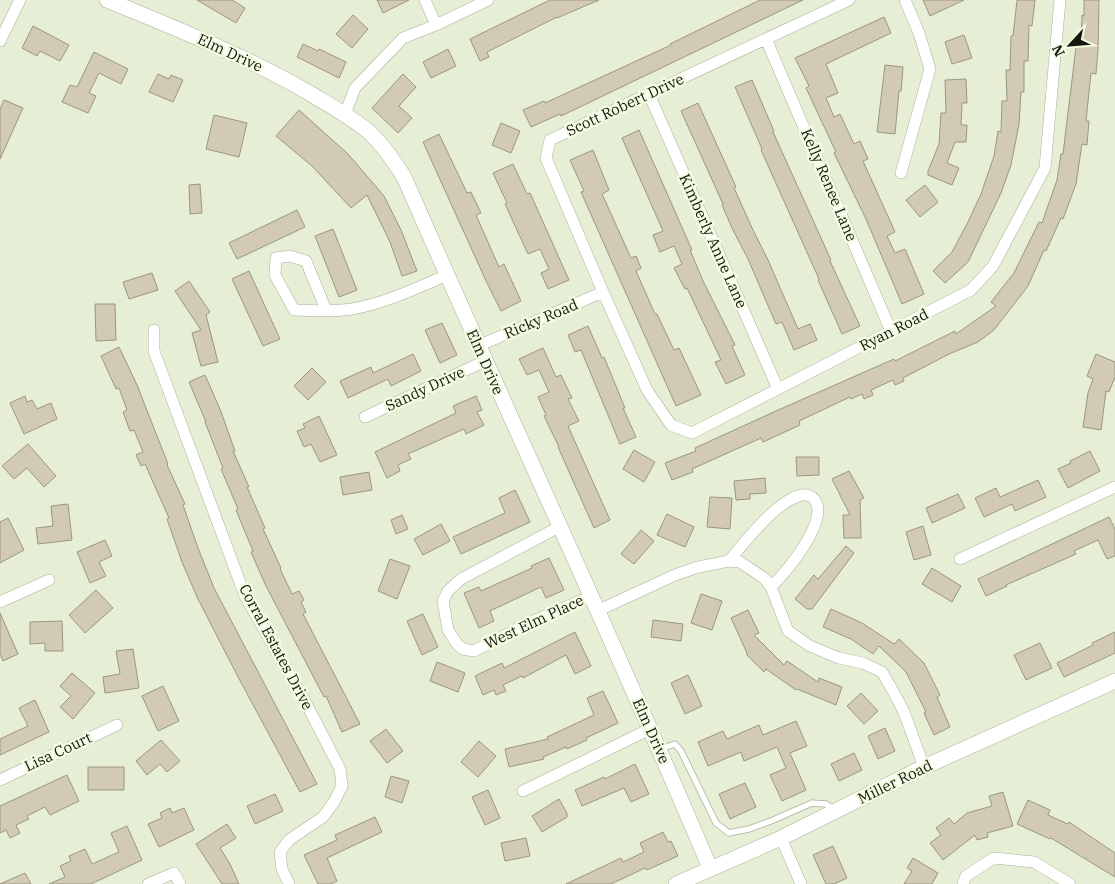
<svg xmlns="http://www.w3.org/2000/svg" width="1115" height="884" font-family="'IBM Plex Serif',serif">
	<style>
		.building { fill: #d2cab2; stroke: #9d967f }
		.lines { fill: none; stroke-linecap: round; stroke-linejoin: round }
		.lane-casing { stroke: #a9b199; stroke-width: 7 }
		.street-casing { stroke: #a9b199; stroke-width: 12 }
		.secondary-casing { stroke: #a9b199; stroke-width: 16 }
		.lane { stroke: #fff; stroke-width: 5.5 }
		.street { stroke: #fff; stroke-width: 11 }
		.secondary { stroke: #fff; stroke-width: 15 }
		.labels { text-anchor: middle; stroke-width: 5; stroke-linejoin: round; paint-order: stroke }
		.street-label { font-size: 15px; fill: #13160d; stroke: #f3fbe2 }
	</style>
	<rect width="100%" height="100%" fill="#e6eed5"/>
	<!-- building -->
	<path class="building" d="M197,0H232L245,8L236,23Z
		M377,0H409L383,13Z
		M550,0H599L557,18V17L487,52L489,57L480,61L470,39Z
		M760,0H803L561,116L560,114L531,127L523,110L544,101L545,103L671,45L670,44Z
		M923,0H964L930,16Z
		M1017,0H1035L1032,26L1029,25L1028,61H1024V92H1021L1019,124L1011,165L1001,193L968,262L945,283L933,271L952,252L967,224L981,194L994,156L998,131L1001,132L1002,101H1007L1006,70H1010L1011,36H1013Z
		M1084,0H1099L1098,50L1096,74L1091,73L1086,121H1089L1087,145L1082,144L1076,184L1063,219L1061,218L1046,251L1044,250L1028,286L994,330L978,342L949,354L903,378L904,381L895,385L893,380L871,390L873,395L864,399L862,394L851,399L850,397L799,421L800,425L763,442L761,438L692,469L693,472L672,480L665,463L696,451L695,448L776,411L894,359L895,361L955,331L956,334L996,306L991,302L1014,273L1039,222L1042,223L1057,180L1061,154H1063L1076,47L1081,48L1082,15L1084,16Z
		M353,15L368,29L352,48L336,34Z
		M884,17L891,33L826,64L838,93L826,98L834,117L840,114L854,144L860,141L868,159L863,161L895,232L887,236L895,253L905,249L924,294L902,304L866,219L834,153L836,152L806,88L809,86L795,58Z
		M33,26L69,45L60,61L40,51L37,56L22,48Z
		M964,35L972,58L952,64L945,42Z
		M303,44L318,51L319,49L346,62L339,78L297,57Z
		M448,49L456,66L431,78L423,62Z
		M94,52L128,69L121,84L99,73L89,93L96,96L88,113L62,102L70,85L77,87Z
		M885,65L903,67L901,91H899L895,134L877,132Z
		M158,74L169,79L171,75L183,80L173,102L149,92Z
		M403,74L416,87L399,106L412,118L398,133L372,108Z
		M966,79L967,103H962L961,125H967L966,142H955L947,163L959,168L952,185L928,175V171L939,144L941,113H946L945,80Z
		M752,80L774,131L773,132L831,260L830,261L860,326L842,334L818,280L819,279L761,150L762,149L735,87Z
		M4,100L23,108L0,159V109Z
		M698,103L736,187L734,188L753,230L768,260L798,329L810,324L817,340L794,350L782,322L776,324L748,259L732,228L722,205L723,204L681,111Z
		M299,110L348,154L384,196L401,230L417,271L402,276L390,242L367,195L351,208L312,166L276,136Z
		M214,115L247,123L239,157L206,149Z
		M501,123L520,131L511,153L492,145Z
		M639,130L692,250H690L703,281L735,345L732,346L745,375L726,384L715,362L721,360L687,288L685,289L674,268L682,264L674,246L660,252L653,235L663,231L622,138Z
		M439,134L467,193L471,192L481,213L476,215L499,267L504,264L521,301L501,311L487,283L423,142Z
		M593,150L609,190L602,194L631,258L636,256L641,268L636,271L655,314H657L674,350L679,348L701,395L676,406L581,192L584,191L570,160Z
		M513,164L527,194L530,193L569,280L548,289L541,273L549,269L540,249L528,254L505,204L507,203L493,173Z
		M200,184L202,213L190,214L189,185Z
		M925,185L938,202L920,217L906,200Z
		M297,210L305,227L237,259L229,243Z
		M333,229L357,290L339,297L315,236Z
		M249,271L280,339L263,346L232,279Z
		M152,273L158,290L129,299L123,282Z
		M189,281L210,312L206,315L218,362L201,366L192,333L201,330L175,291Z
		M95,304H115L116,340L96,341Z
		M442,323L457,355L440,363L425,330Z
		M588,326L602,358L604,357L625,408H623L636,437L620,444L581,350L575,352L568,335Z
		M119,347L137,385L168,464L167,465L185,504L183,505L198,548L214,588L317,784L300,792L237,675L197,597L182,562L167,519L169,518L145,464L141,466L136,455L143,452L134,430L130,431L123,412L127,410L119,388L116,389L101,356Z
		M543,348L556,377L561,375L572,398L568,399L579,421L568,426L610,520L594,528L558,447H559L544,416L546,415L538,397L549,392L539,370L527,375L519,359Z
		M413,354L421,371L391,386L388,379L348,398L340,381L371,367L373,373Z
		M1096,354L1115,362V377L1109,392L1106,391L1101,430L1083,427L1088,393L1093,379L1087,376Z
		M312,368L326,382L308,400L294,386Z
		M205,375L220,409L235,451H233L249,487H247L265,528L263,529L281,568L280,569L292,594L299,591L304,600L301,602L306,612L303,614L360,724L342,732L326,696L324,697L266,586L251,552L253,551L236,510L238,509L221,469L223,468L205,422H206L189,382Z
		M25,396L27,402L32,400L37,409L51,403L57,419L24,434L10,403Z
		M476,396L482,410L477,412L484,425L466,434L464,429L408,454L411,459L398,465L400,471L387,478L375,452L456,413L453,406Z
		M319,416L337,455L320,462L311,444L304,447L297,431L305,428L303,424Z
		M28,444L56,476L44,487L27,468L14,479L2,466Z
		M634,450L655,462L644,482L623,469Z
		M1090,451L1100,471L1068,488L1058,469L1071,463L1070,461Z
		M796,457H819V475L797,476Z
		M849,471L864,498L860,500L861,538H844L843,515H850L832,479Z
		M369,472L372,490L343,495L340,477Z
		M765,478L766,493L750,494V499L736,500L734,481Z
		M1038,480L1046,497L1015,511L1012,504L984,517L975,498L996,488L1000,497Z
		M515,490L530,522L461,554L453,537L505,513L499,498Z
		M958,494L965,508L932,523L926,508Z
		M710,497L732,498L730,529L707,527Z
		M68,504L72,540L38,544L36,528L53,526L51,506Z
		M667,514L694,527L685,547L657,535Z
		M402,515L408,529L396,534L391,520Z
		M1109,517L1115,529V556L1107,559L1098,540L1074,551L1076,554L1006,585L1007,586L986,596L978,579Z
		M8,518L24,550L0,563V522Z
		M441,524L450,541L423,555L414,539Z
		M923,526L931,555L914,560L906,532Z
		M641,530L654,541L634,564L621,554Z
		M105,540L112,556L99,562L106,576L90,583L77,552Z
		M846,546L854,553L812,609H807L795,599L814,575L818,579Z
		M549,558L564,590L546,598L541,587L490,611L494,621L479,628L464,593L479,587L481,591L532,568L531,566Z
		M390,559L410,566L397,599L378,591Z
		M932,568L961,586L952,602L922,584Z
		M96,590L113,608L85,633L69,615Z
		M701,594L722,601L712,630L691,623Z
		M831,609L862,623L894,644L899,639L924,663L940,695L937,697L950,727L934,735L924,713L926,712L906,672L879,646L873,654L851,639L823,627Z
		M748,610L759,633L754,635L784,665L787,661L818,682L819,678L842,687L836,705L797,689L796,690L766,669L764,672L746,654L747,653L731,618Z
		M0,613L18,654L3,661L0,654Z
		M423,614L438,647L422,655L407,621Z
		M653,620L683,624L681,641L651,637Z
		M62,621L63,651H45V643L30,644V622Z
		M575,632L591,666L575,674L566,655L523,678L522,676L503,685L506,691L496,695L494,690L483,695L475,676L502,663L504,668Z
		M1115,632V653L1064,677L1057,663L1093,645L1092,643Z
		M1040,643L1052,668L1026,680L1014,655Z
		M133,649L139,688L105,693L103,677L120,674L116,651Z
		M437,662L465,673L458,692L430,681Z
		M72,673L95,693L73,719L60,707L71,696L60,686Z
		M688,675L702,706L685,714L671,683Z
		M163,686L179,721L158,731L142,696Z
		M603,691L618,723L586,738L587,740L567,749L566,747L543,757L544,759L509,767L505,749L548,739L547,737L594,715L587,698Z
		M861,693L878,711L864,724L847,706Z
		M35,700L49,732L0,755V739L28,726L19,708Z
		M796,721L807,746L790,753L806,790L782,801L770,775L786,768L777,747L744,761L741,752L708,766L698,742L723,731L727,739L759,725L763,735Z
		M885,728L895,751L878,759L868,736Z
		M386,729L403,751L387,763L370,741Z
		M161,740L180,761L167,772L160,764L147,775L136,761Z
		M479,741L496,756L478,777L461,762Z
		M854,753L862,770L839,781L831,764Z
		M635,764L649,794L631,802L624,788L582,806L575,790L604,777L605,779Z
		M88,767H124V790H88Z
		M67,775L79,801L50,815L45,807L27,816L29,819L16,825L20,833L10,838L6,830L0,833V806Z
		M391,776L409,781L402,803L385,797Z
		M745,783L756,807L730,819L719,794Z
		M488,790L500,818L485,825L472,797Z
		M1003,792L1013,826L987,833L988,837L977,840L975,835L943,860L930,843L941,835L936,828L949,818L954,824L967,813L992,806L989,796Z
		M275,794L283,811L255,824L247,806Z
		M559,799L567,813V817L542,832L532,816Z
		M1028,800L1050,810L1048,815L1068,824L1069,822L1115,853V877L1051,838L1050,839L1017,824Z
		M170,808L172,813L184,808L194,830L159,847L148,824L162,818L160,813Z
		M375,817L382,832L327,858L337,881L331,884H318L304,855L337,840L335,835Z
		M227,824L236,838L220,848L230,864L239,884H222L196,844Z
		M127,826L142,860L91,884H49L65,877L60,866L71,861L69,856L85,849L92,864L119,852L111,833Z
		M663,832L668,842L671,841L678,856L647,870L645,868L611,884H566L621,858L623,862L644,852L640,843Z
		M526,838L530,856L505,861L501,843Z
		M833,846L847,878L834,884H826L813,855Z
		M913,858L938,873L932,884H904L912,871L907,868Z
		M25,873L31,884H0Z"/>
	<g class="lines">
		<defs>
			<path id="lane" d="M660,749L675,744L681,751L716,823L729,833L749,829L771,821L812,803L826,804L833,809"/>
			<path id="street" d="M425,0L436,25
				M849,0L550,140L546,158L603,292L647,390L671,425L692,433L971,290L993,266L1045,168L1060,0
				M766,39L891,331
				M0,41L20,0
				M649,94L778,389
				M345,114L355,88L403,38L436,25L488,0
				M901,173L930,69L919,33L905,0
				M326,310L306,261L290,256L276,258L275,275L294,310C313,311 333,312 352,309C385,303 417,288 447,275
				M154,330V351L245,596L308,707L340,769L342,786L334,802L323,817L289,840L280,852L282,869L289,884
				M478,346L603,292
				M365,417L485,361
				M559,527L461,579L448,591L443,601L448,630L457,644L463,649L474,651L531,622L591,596
				M960,559L1115,487
				M729,561C745,542 777,500 802,495C807,494 812,496 815,500C829,522 786,572 771,587
				M0,602L49,580
				M597,611L675,575L698,567L729,561L740,562L764,578L771,587L788,631L810,646L839,658L863,663L882,672L893,691L904,712L924,767
				M0,780L117,725
				M523,791L650,729
				M781,838L801,884
				M148,884L174,873L180,884
				M963,884L966,876L994,858L1034,862L1070,884"/>
			<path id="secondary" d="M107,0C177,29 246,56 311,94C331,106 351,117 369,132C383,145 394,161 404,177C505,408 612,636 710,868
				M676,884L781,838L924,767L1115,681"/>
		</defs>
		<!-- lane casing -->
		<use href="#lane" class="lane-casing"/>
		<!-- street casing -->
		<use href="#street" class="street-casing"/>
		<!-- secondary casing -->
		<use href="#secondary" class="secondary-casing"/>
		<!-- lane -->
		<use href="#lane" class="lane"/>
		<!-- street -->
		<use href="#street" class="street"/>
		<!-- secondary -->
		<use href="#secondary" class="secondary"/>
	</g>
	<g class="labels">
		<!-- street labels -->
		<g class="street-label">
			<text transform="translate(230 53) rotate(25)" y="5">Elm Drive</text>
			<text transform="translate(625 105) rotate(-25)" y="5">Scott Robert Drive</text>
			<text transform="translate(829 185) rotate(67)" y="5">Kelly Renee Lane</text>
			<text transform="translate(713 241) rotate(66)" y="5">Kimberly Anne Lane</text>
			<text transform="translate(541 319) rotate(-23)" y="5">Ricky Road</text>
			<text transform="translate(894 330) rotate(-27)" y="5">Ryan Road</text>
			<text transform="translate(485 362) rotate(66)" y="5">Elm Drive</text>
			<text transform="translate(425 389) rotate(-25)" y="5">Sandy Drive</text>
			<text transform="translate(534 622) rotate(-25)" y="5">West Elm Place</text>
			<text transform="translate(276 647) rotate(62)" y="5">Corral Estates Drive</text>
			<text transform="translate(651 731) rotate(66)" y="5">Elm Drive</text>
			<text transform="translate(58 752) rotate(-25)" y="5">Lisa Court</text>
			<text transform="translate(895 782) rotate(-26)" y="5">Miller Road</text>
		</g>
	</g>
	<!-- north arrow -->
	<g transform="translate(1070 45) rotate(244)" stroke="#f3fbe2" stroke-width="4" paint-order="stroke">
	<path d="M0-4L9 19L0 12L-9 19Z" fill="#13160d"/>
	<text y="-8" font-size="14" font-weight="bold" text-anchor="middle" fill="#13160d">N</text>
	</g>
</svg>
